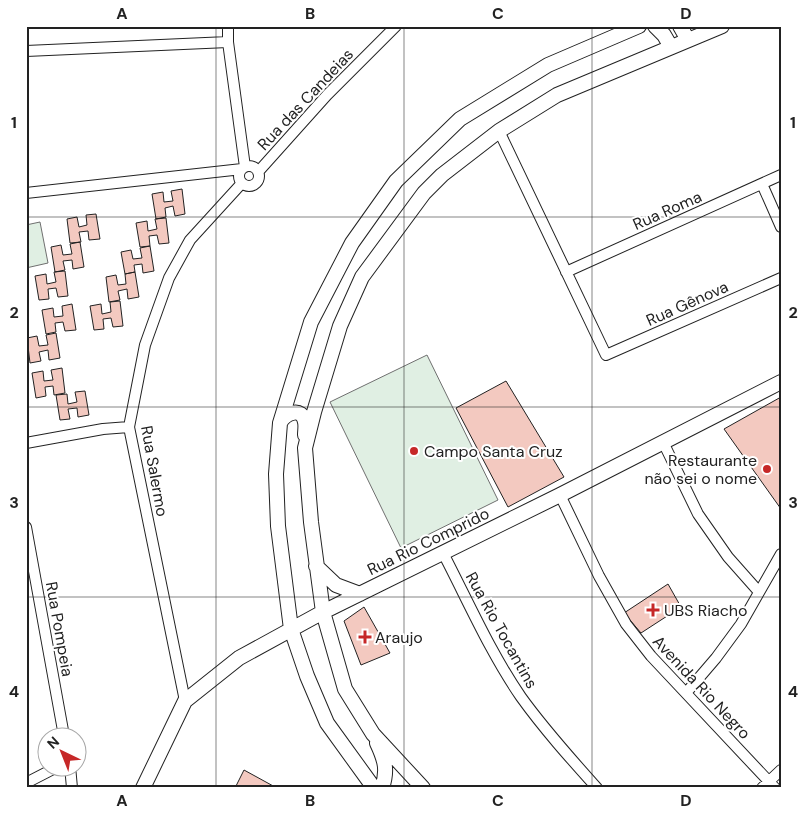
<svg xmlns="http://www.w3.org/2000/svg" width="807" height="814" font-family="'DM Sans',sans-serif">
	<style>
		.green { fill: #e0efe3; stroke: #6f6f6f }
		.building { fill: #f3c9c0; stroke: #222 }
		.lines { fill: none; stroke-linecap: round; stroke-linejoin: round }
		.street-casing { stroke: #222; stroke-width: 12 }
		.secondary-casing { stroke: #222; stroke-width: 16 }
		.street { stroke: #fff; stroke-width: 10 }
		.secondary { stroke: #fff; stroke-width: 14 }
		.grid { fill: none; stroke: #222; stroke-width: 1; stroke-opacity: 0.55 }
		.poi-dot { fill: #c62828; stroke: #fff; stroke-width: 2 }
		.labels { text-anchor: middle; stroke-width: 4; stroke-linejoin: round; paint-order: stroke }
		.street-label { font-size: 16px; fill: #222; stroke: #fff }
		.poi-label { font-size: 16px; fill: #222; stroke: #fff; text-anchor: start }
		.neatline { fill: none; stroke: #222; stroke-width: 2 }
		.grid-label { font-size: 16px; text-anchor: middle; font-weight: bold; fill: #222 }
	</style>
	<rect width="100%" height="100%" fill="#fff"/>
	<!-- green -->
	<path class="green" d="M40,222L48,263L26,268V225Z
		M427,355L498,500L401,548L330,402Z"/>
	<!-- building -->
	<path class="building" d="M182,189L185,214L175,216L173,206L165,208L166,217L156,219L152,194L163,192L164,202L173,201L171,191Z
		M96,214L100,239L89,240L88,231L79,232L81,242L70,243L67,219L77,217L79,227L87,225L86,215Z
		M166,218L169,243L159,244L157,235L149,236L150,246L140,247L136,223L147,221L148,231L157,229L155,219Z
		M80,242L84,267L73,269L72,260L63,261L65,270L55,272L51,247L61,245L63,255L72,254L70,244Z
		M150,246L154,271L143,273L142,264L134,265L135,272L125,274L121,252L131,250L133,259L142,258L140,248Z
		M65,271L68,296L58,297L56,288L48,289L49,299L39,300L35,276L46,274L47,284L56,282L54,272Z
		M135,272L139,297L128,299L127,289L118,291L120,300L109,302L106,277L116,275L118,285L126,284L125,274Z
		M120,301L123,326L113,327L111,318L103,319L104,329L94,330L90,306L101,304L102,314L111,312L110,302Z
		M72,304L76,330L65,331L63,322L55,323L56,332L46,334L42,310L53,308L54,317L63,316L62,306Z
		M56,333L60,358L49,360L48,350L39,352L41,361L30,363L27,338L37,336L39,346L48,345L46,335Z
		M62,368L65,393L54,395L53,386L45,387L46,396L36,398L32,373L43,371L44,381L53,380L51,370Z
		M506,381L564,477L508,507L456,408Z
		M85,391L89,415L78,417L77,408L68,409L70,419L60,420L56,395L67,394L68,404L77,402L75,392Z
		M781,397V509L724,429Z
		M668,584L681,607L641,633L624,613Z
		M364,607L390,653L361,665L344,621Z
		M244,770L275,787L276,788H235Z"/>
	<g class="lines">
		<defs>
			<path id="street" d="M228,26V42L245,167
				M26,51L228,42
				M499,131L606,355L781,278
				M239 176a10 10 0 1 1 20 0a10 10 0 1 1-20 0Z
				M258,172L327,95L396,26
				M762,184L781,227
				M26,193L242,169
				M566,272L781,175
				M663,442L698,514L728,557L759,592
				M26,443L103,429L129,427
				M560,495L599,576L626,624L651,656L775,788
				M26,527L64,736
				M443,553C468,601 490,652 521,697C544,729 570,758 597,788
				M686,693L716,658L741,624L781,554
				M185,701L129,427L145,345L169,278L190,240L242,183
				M70,766L72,788
				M26,783L59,766
				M762,788L781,770"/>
			<path id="secondary" d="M655,26L664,35L671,47
				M680,26L688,40
				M280,423C285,413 302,406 305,422C306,426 305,431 305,435
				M316,566L336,585L360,594
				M377,743C385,760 388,770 382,788
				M143,788L185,701L239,658L323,612L560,495L781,382
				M374,788L327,723L307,676L291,629L278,526L276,474L280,423L311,322L352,243L396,181L460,119L548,65L639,26
				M423,788L373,734L345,689L323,612L311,522L305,448L314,412L340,326L362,277L424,193L442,175L499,131L557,95L722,26"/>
		</defs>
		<!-- street casing -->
		<use href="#street" class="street-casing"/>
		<!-- secondary casing -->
		<use href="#secondary" class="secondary-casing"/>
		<!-- street -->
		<use href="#street" class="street"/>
		<!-- secondary -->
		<use href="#secondary" class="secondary"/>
	</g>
	<!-- grid -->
	<path class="grid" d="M216,26V788M404,26V788M592,26V788M26,217H781M26,407H781M26,597H781"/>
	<!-- markers -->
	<g class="poi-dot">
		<circle cx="414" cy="451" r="5"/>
		<circle cx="767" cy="469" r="5"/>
		<path d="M650.5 602.5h5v5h5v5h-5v5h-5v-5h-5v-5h5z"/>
		<path d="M362.5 629.5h5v5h5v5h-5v5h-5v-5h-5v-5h5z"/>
	</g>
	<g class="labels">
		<!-- street labels -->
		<g class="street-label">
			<text transform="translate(305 99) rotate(-47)" y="6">Rua das Candeias</text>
			<text transform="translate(667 210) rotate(-24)" y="6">Rua Roma</text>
			<text transform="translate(687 303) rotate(-24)" y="6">Rua Gênova</text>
			<text transform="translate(155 471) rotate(80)" y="6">Rua Salermo</text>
			<text transform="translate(428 541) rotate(-26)" y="6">Rua Rio Comprido</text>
			<text transform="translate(60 629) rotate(80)" y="6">Rua Pompeia</text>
			<text transform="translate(502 630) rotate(61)" y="6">Rua Rio Tocantins</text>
			<text transform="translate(702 687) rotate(47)" y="6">Avenida Rio Negro</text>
		</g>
		<!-- poi labels -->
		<g class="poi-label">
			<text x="424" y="457">Campo Santa Cruz</text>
			<text x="757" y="466" text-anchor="end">Restaurante<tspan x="757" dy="18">não sei o nome</tspan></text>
			<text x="664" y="616">UBS Riacho</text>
			<text x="375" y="643">Araujo</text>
		</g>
	</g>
	<!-- border -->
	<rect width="807" height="814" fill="none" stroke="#ffffff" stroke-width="55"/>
	<!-- north arrow -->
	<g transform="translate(62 752) rotate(317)"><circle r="24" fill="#ffffff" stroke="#a7a7a7"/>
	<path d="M0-4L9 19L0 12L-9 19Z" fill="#c62828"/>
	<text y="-8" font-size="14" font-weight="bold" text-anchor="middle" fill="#222222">N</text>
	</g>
	<rect x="28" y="28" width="752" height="758" class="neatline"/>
	<g class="grid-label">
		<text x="122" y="19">A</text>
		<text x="310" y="19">B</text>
		<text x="498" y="19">C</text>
		<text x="686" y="19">D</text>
		<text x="14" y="128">1</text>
		<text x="793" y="128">1</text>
		<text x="14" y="318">2</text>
		<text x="793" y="318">2</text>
		<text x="14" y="508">3</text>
		<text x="793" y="508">3</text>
		<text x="14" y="697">4</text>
		<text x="793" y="697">4</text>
		<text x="122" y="806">A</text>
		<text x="310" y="806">B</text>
		<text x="498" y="806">C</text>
		<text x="686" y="806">D</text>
	</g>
</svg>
